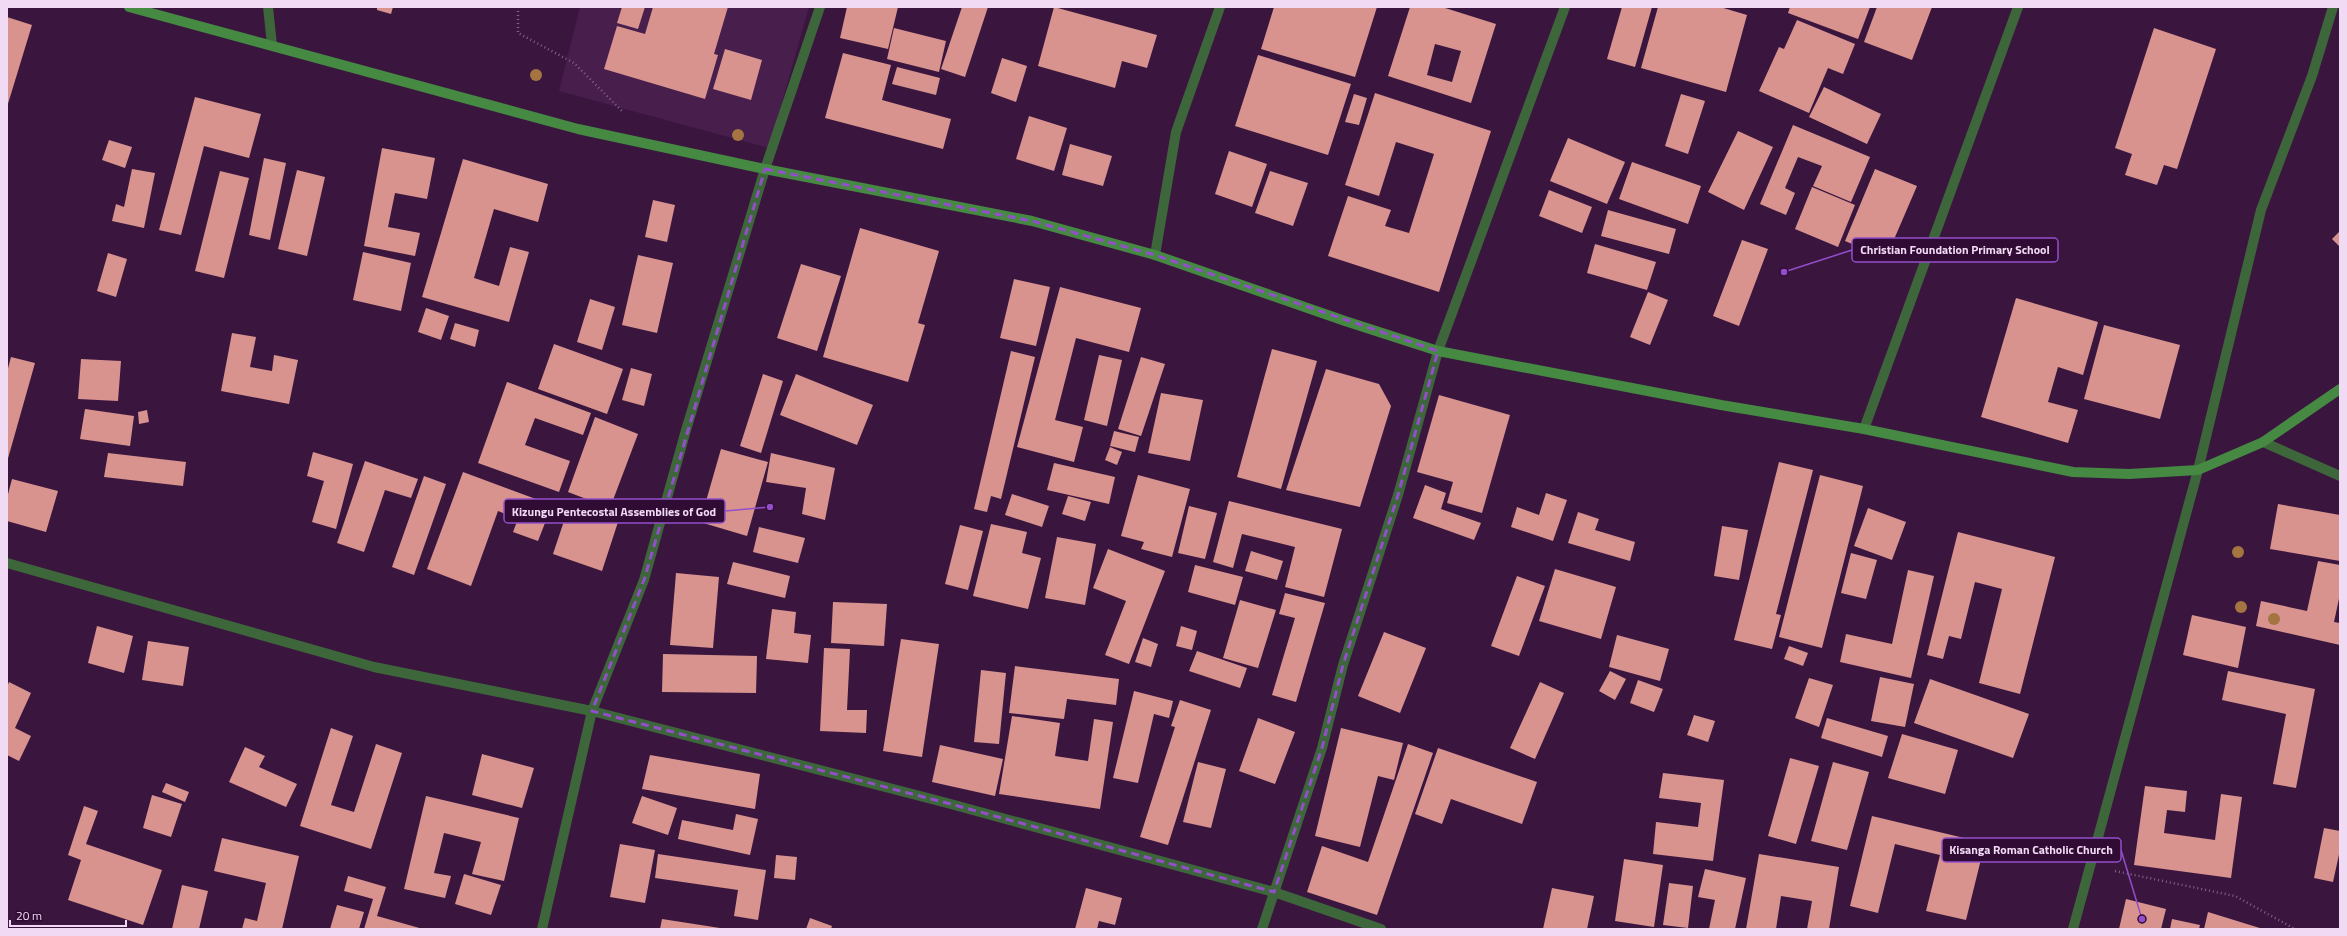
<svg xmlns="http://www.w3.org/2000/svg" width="2347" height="936" font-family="'Titillium Web',sans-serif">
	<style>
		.built { fill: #471e4c }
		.building { fill: #d8938f; fill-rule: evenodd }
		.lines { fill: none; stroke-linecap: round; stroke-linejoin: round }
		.path { stroke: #826386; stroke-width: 2.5; stroke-dasharray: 1 3; stroke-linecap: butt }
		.street { stroke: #3d663b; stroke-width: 10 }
		.secondary { stroke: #458943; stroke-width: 10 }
		.tree { fill: #a47441 }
		.marked { fill: none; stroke: #934fca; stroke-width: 3; stroke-dasharray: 8 5; stroke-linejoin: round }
		.leader { fill: none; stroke: #934fca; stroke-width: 1.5 }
		.callout-dot { fill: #934fca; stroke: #300b34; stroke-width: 1.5 }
		.callout { fill: #300b34; stroke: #934fca; stroke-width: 1.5 }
		.callout-label { font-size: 12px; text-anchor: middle; font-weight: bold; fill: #f1daf4 }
	</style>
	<rect width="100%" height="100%" fill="#3a163f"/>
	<!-- built -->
	<path class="built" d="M580,7H809L769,148L559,91Z"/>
	<!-- building -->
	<path class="building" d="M377,7H393L391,14L377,10Z
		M622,7H645L638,29L617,23Z
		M653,7H728L714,54L718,55L705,99L604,69L617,26L645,34Z
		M847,7H898L888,49L840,38Z
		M962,7H988L965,77L941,69Z
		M1054,7L1157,35L1147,68L1122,61L1115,88L1038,66Z
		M1274,7H1377L1355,77L1261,49Z
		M1410,7H1442L1496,24L1471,103L1388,76ZM1435,44L1461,51L1452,82L1427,75Z
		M1622,7H1652L1635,67L1607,59Z
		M1658,7H1720L1747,15L1726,92L1641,68Z
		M1790,7H1870L1858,39L1788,13Z
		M1877,7H1932L1912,60L1864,42Z
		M7,17L32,25L7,107Z
		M1797,20L1855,44L1843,74L1828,68L1809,113L1759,91L1779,47L1784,49Z
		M894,28L946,41L939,72L887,59Z
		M2154,28L2216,49L2177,169L2164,165L2157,185L2125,175L2132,154L2115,148Z
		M725,49L762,60L751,100L713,89Z
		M843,53L891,65L882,100L951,119L943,149L825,118Z
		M1258,55L1351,84L1328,155L1235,126Z
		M1002,58L1027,66L1016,102L991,93Z
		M897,67L940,78L936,95L892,84Z
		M1824,87L1881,114L1867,144L1809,117Z
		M1375,93L1491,131L1439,292L1328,256L1348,196L1391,210L1385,226L1409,233L1434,154L1396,142L1379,196L1345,185Z
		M1354,94L1367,98L1359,125L1345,122Z
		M1681,94L1705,101L1688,154L1665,146Z
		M195,97L261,114L249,158L204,146L181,235L159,230Z
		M1029,116L1067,128L1054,171L1016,159Z
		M1793,125L1870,157L1851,202L1813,186L1822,166L1798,157L1785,188L1795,193L1786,215L1760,204Z
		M1738,131L1773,147L1744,210L1708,192Z
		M1568,138L1625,162L1607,204L1550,181Z
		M109,140L132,147L125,168L102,160Z
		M1070,144L1112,156L1103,186L1062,175Z
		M382,148L435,158L427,199L395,193L388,227L420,233L415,256L364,246Z
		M1229,151L1267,164L1252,207L1215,194Z
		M264,158L286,163L270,240L249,235Z
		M463,159L548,184L538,222L494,209L474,278L499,286L510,247L529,252L509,322L422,297Z
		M1632,162L1701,186L1688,224L1619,199Z
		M132,169L155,173L144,228L112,221L116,204L124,207Z
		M1875,169L1917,186L1886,258L1845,241Z
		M297,170L325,177L307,256L278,249Z
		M220,171L249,178L224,278L195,271Z
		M1270,171L1308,183L1293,226L1255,213Z
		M1812,187L1855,205L1838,247L1795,229Z
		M1549,190L1592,207L1582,233L1539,216Z
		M653,200L675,205L667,242L645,237Z
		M1608,210L1676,229L1669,254L1601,236Z
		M860,228L939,251L918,323L925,325L908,382L823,357Z
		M2340,231V247L2332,239Z
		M1742,240L1768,249L1739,326L1713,316Z
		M1595,244L1656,262L1647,290L1587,273Z
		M363,252L411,263L401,311L353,300Z
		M108,253L127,259L116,297L97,291Z
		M638,255L673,263L657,333L622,325Z
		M801,264L841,276L817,351L777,338Z
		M1014,279L1050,287L1036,346L1000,338Z
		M1060,287L1141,308L1129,352L1076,338L1055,420L1083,427L1074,462L1017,447Z
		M1648,292L1668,300L1650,345L1630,337Z
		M2016,298L2098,322L2083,375L2058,367L2048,402L2078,410L2068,443L1981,417Z
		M590,299L615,307L602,350L577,342Z
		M426,308L449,316L441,340L418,332Z
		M455,323L479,330L475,347L450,339Z
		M2104,325L2180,345L2160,419L2084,399Z
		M232,333L256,337L250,367L272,371L274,355L298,360L289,404L221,391Z
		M554,344L623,369L607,414L538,389Z
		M1272,349L1317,361L1281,489L1237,477Z
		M1011,351L1035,357L1001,499L991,496L987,512L974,509Z
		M1099,355L1122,360L1107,426L1084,420Z
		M11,357L35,363L7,462V372Z
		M1141,357L1165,364L1141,436L1118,429Z
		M81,359L121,361L118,401L78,399Z
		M631,368L652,374L644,406L622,400Z
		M1326,369L1379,384L1391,406L1360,507L1286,490Z
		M763,374L783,381L761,453L740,446Z
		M796,374L873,405L857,445L780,415Z
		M507,382L591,413L583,435L535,418L525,445L570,461L559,492L478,463Z
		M1161,393L1203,400L1190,461L1148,453Z
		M1439,395L1510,415L1482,513L1447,503L1453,482L1417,472Z
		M85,409L134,416L130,446L80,439Z
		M147,410L149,422L139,424L138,412Z
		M595,417L638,434L610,508L568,492Z
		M1114,431L1139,437L1135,452L1110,446Z
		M1110,447L1122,452L1117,465L1105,460Z
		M721,449L768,462L747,536L700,522Z
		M313,452L353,464L336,529L312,522L324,481L307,476Z
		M108,453L186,462L183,486L104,477Z
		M771,453L835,468L825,520L802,514L806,488L766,482Z
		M365,461L418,479L411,498L385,490L364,552L337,543Z
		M1779,462L1813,470L1776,614L1781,615L1772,649L1734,640Z
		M1054,463L1115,477L1109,504L1047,490Z
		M463,472L552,505L538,541L513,532L518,519L498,511L471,586L427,569Z
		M1138,475L1190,489L1172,557L1141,549L1144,542L1121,536Z
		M1820,475L1863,486L1822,648L1779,637Z
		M424,476L446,484L414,575L392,567Z
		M12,479L58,491L46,532L7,521V498Z
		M1425,485L1446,493L1441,509L1481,523L1474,540L1413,518Z
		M1546,493L1567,500L1553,541L1511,527L1517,507L1539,515Z
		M1012,494L1049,506L1042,527L1005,515Z
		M1068,496L1091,502L1085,521L1062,514Z
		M1229,501L1342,529L1324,597L1285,587L1295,547L1242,534L1233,568L1213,562Z
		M2278,504L2340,515V561L2270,549Z
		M569,506L618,522L602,571L553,554Z
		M1189,506L1217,513L1205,559L1178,553Z
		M1868,508L1906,522L1892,560L1854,546Z
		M1578,512L1599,519L1595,530L1635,542L1630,561L1568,543Z
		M991,524L1027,532L1022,553L1041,558L1028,609L973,596Z
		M960,525L983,531L968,590L945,584Z
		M1722,526L1748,530L1739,580L1714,576Z
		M759,527L805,538L798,563L753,552Z
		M1958,532L2055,557L2020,694L1979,683L2002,589L1975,582L1961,639L1949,636L1943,659L1927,655Z
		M1057,537L1096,544L1085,605L1045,598Z
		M1108,549L1165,571L1129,664L1105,655L1126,601L1093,588Z
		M1251,551L1283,561L1277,580L1245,571Z
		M1851,553L1877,560L1866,599L1841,593Z
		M2318,561L2340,565V594L2334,622L2340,623V645L2256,626L2261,601L2307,611Z
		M733,562L790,576L785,598L727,584Z
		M1195,565L1243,577L1235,605L1188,592Z
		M1555,569L1616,587L1601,639L1539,621Z
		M1908,570L1934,576L1911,678L1840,662L1846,634L1892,644Z
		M676,573L719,577L713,648L670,645Z
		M1517,576L1545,586L1519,656L1491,646Z
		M1285,593L1325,603L1296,702L1272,695L1295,618L1279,614Z
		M1240,600L1276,610L1258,668L1223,658Z
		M833,602L887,604L884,646L831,643Z
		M772,609L796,612L794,633L811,635L808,663L766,659Z
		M2192,615L2246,627L2238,668L2183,655Z
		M97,626L133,636L124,673L88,663Z
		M1181,626L1197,631L1192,650L1176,646Z
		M1384,632L1426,648L1400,713L1358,696Z
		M1617,635L1669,649L1660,681L1609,667Z
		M1143,638L1158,644L1151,667L1135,662Z
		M901,639L939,644L922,757L883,751Z
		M148,641L189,647L183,686L142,680Z
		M1789,646L1808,653L1803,666L1784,659Z
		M824,648L850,649L847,710H867L866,733L820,731Z
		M1197,651L1247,668L1240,688L1189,671Z
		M663,654L757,656L756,693L662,692Z
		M1015,666L1119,679L1116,705L1067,699L1064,719L1009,713Z
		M981,670L1006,673L999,744L974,742Z
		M1610,671L1626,679L1615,700L1599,691Z
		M2228,671L2315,689L2296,788L2273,784L2286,714L2222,700Z
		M1880,677L1914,684L1905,727L1871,721Z
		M1809,678L1833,685L1819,727L1795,718Z
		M1930,679L2029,714L2013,758L1914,723Z
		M1638,680L1663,689L1654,712L1630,703Z
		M9,682L31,693L15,728L31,736L19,761L7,755V687Z
		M1540,682L1564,693L1535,759L1510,748Z
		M1134,691L1173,701L1169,718L1154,714L1138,783L1113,778Z
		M1180,700L1211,710L1168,845L1140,837L1175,727L1171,726Z
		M1694,715L1715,721L1708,742L1687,735Z
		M1012,716L1060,723L1055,756L1088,761L1094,719L1113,722L1100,809L999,794Z
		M1258,718L1295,732L1275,784L1239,771Z
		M1827,718L1888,736L1882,757L1821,738Z
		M331,728L353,736L331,805L354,812L376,744L402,753L371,849L300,826Z
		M1341,728L1403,743L1394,780L1378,776L1360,847L1315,836Z
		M1902,734L1958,750L1945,794L1888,778Z
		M1408,744L1433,753L1377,915L1307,892L1322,846L1368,862Z
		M940,745L1003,759L995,796L932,782Z
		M245,747L265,756L259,767L297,784L286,807L229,782Z
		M1438,748L1537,782L1522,824L1451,799L1442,824L1415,814Z
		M482,754L534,768L522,808L472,795Z
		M650,755L760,774L755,809L642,789Z
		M1790,758L1819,766L1796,844L1768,836Z
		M1198,762L1226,769L1211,828L1183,822Z
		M1833,762L1869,772L1847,850L1811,841Z
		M1663,773L1724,780L1713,861L1653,854L1656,822L1698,827L1701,803L1659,798Z
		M166,783L189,792L185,802L162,792Z
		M2145,786L2187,791L2185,812L2167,810L2164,833L2215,840L2221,794L2242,797L2231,878L2134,865Z
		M152,795L182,804L171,837L143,828Z
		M426,796L519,818L504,881L472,874L481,842L444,833L434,873L451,876L445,898L404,889Z
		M642,796L677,808L668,835L632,823Z
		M84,806L98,811L86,844L162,870L143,925L68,900L81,860L68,855Z
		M736,814L758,819L750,855L678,839L682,820L733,830Z
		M1872,816L1985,843L1966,920L1926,911L1940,855L1895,844L1878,913L1850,906Z
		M2324,828L2340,831V850L2333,882L2314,878Z
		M222,838L299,856L282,929H242L245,918L257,921L266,883L214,871Z
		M620,844L655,850L645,903L610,897Z
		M658,854L766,870L758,920L734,916L738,890L655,878Z
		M1759,854L1839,867L1829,929H1807L1812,901L1781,896L1776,929H1746Z
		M776,855L797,857L795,880L774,878Z
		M1624,859L1663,865L1654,927L1615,921Z
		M1705,869L1746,878L1735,929H1709L1715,900L1698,897Z
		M464,874L501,885L491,915L455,904Z
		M348,876L386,887L377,916L423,929H364L373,899L344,891Z
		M1669,883L1693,886L1688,928L1663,925Z
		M182,885L208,891L199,929H172Z
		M1086,888L1122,898L1115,925L1099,921L1097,929H1075Z
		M1552,888L1594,896L1587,929H1543Z
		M2126,899L2166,909L2161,929H2119Z
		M337,905L364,912L359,929H330Z
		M2208,912L2263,929H2204Z
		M810,918L832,926L831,929H806Z
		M662,919L720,928V929H660Z
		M2172,919L2200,925L2199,929H2170Z"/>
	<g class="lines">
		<!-- path -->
		<path class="path" d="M518,7V33L574,63L622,111
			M2115,871L2235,896L2295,929"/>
		<!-- street -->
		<path class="street" d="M268,7L272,45
			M1155,255L1176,132L1220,7
			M1864,429L2018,7
			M2263,442L2340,476
			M7,563L374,667L592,711L947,803L1274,892L1381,929
			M542,929L592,711L644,580L686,430L765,169L820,7
			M1262,929L1322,748L1343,665L1398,495L1438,351L1565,7
			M2073,929L2198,470L2261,210L2312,76L2333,7"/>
		<!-- secondary -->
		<path class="secondary" d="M129,7L578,129L765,169L1032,221L1155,255L1345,321L1438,351L1721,405L1864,429L2073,472L2129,474L2198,470L2263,442L2340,389"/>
	</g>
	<!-- trees -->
	<g class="tree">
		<circle cx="536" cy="75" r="6"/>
		<circle cx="738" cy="135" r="6"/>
		<circle cx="2238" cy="552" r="6"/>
		<circle cx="2241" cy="607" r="6"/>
		<circle cx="2274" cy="619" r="6"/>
	</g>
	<!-- marked area -->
	<path class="marked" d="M765,169L1032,221L1155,255L1438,351L1398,495L1343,665L1322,748L1274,892L947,803L592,711L644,580Z"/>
	<!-- callouts -->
	<path class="leader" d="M1784 272L1852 250M770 507L725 511M2142 919L2121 850"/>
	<g class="callout-dot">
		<circle cx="1784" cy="272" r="4"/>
		<circle cx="770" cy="507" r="4"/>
		<circle cx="2142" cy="919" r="4"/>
	</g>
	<g class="callout">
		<rect x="1852" y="238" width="206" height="24" rx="4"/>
		<rect x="504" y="499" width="221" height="24" rx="4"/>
		<rect x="1942" y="838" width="179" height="24" rx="4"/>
	</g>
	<g class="callout-label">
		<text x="1955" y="254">Christian Foundation Primary School</text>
		<text x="614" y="516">Kizungu Pentecostal Assemblies of God</text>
		<text x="2031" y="854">Kisanga Roman Catholic Church</text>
	</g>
	<!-- border -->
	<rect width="2347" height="936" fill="none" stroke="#f1daf4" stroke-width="16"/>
	<!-- scale -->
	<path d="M10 920v6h116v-6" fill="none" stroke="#f1daf4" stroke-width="2"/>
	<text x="16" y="920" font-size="12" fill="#f1daf4" stroke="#300b34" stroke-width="3" paint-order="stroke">20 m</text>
</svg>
